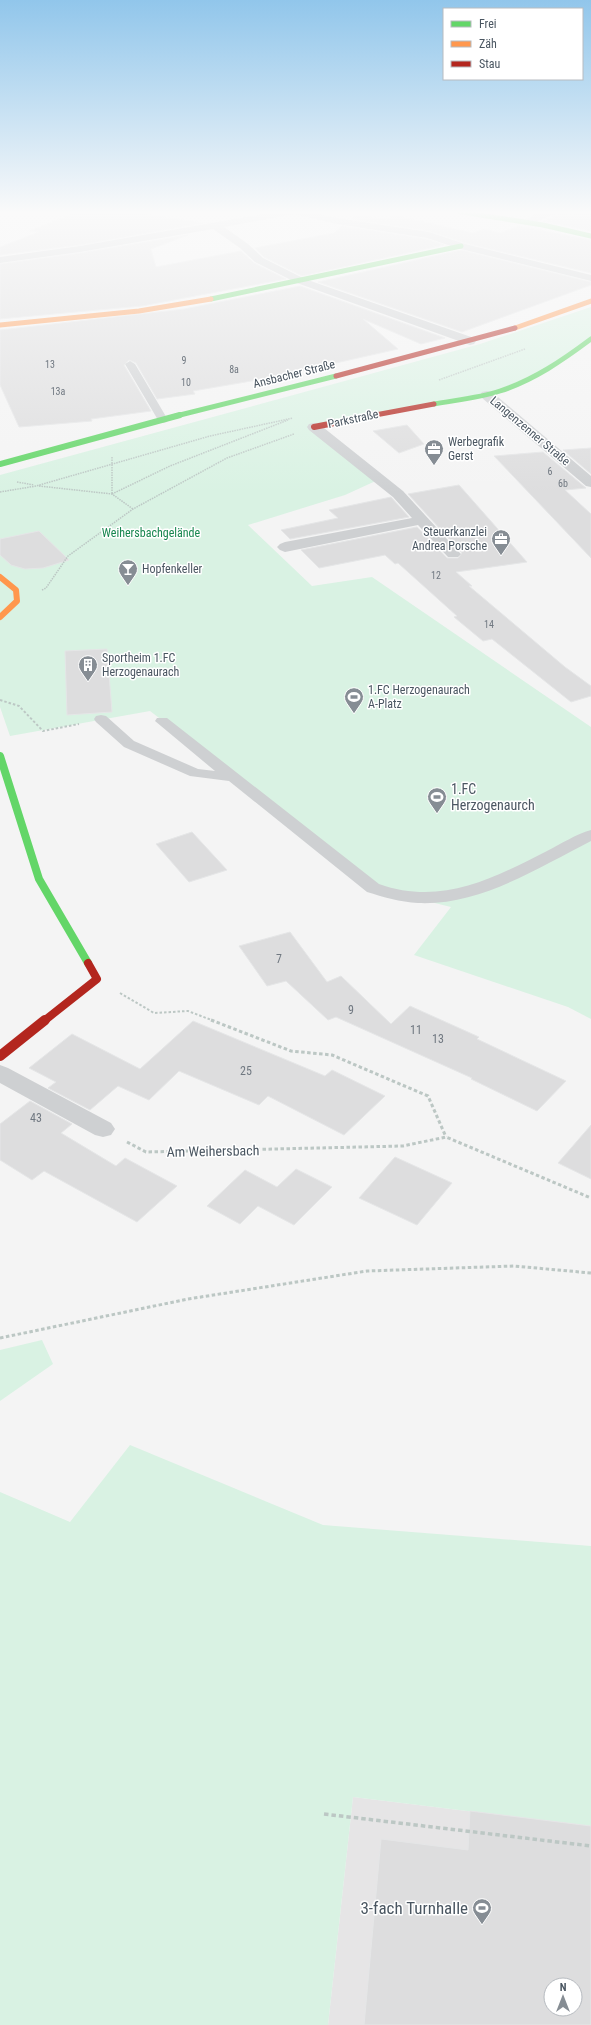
<svg xmlns="http://www.w3.org/2000/svg" width="591" height="2025" font-family="'Roboto Condensed',sans-serif">
	<style>
		.education { fill: #e6e5e6; fill-rule: evenodd }
		.green { fill: #d9f2e3 }
		.building { fill: #ddddde; stroke: #e5e6e7; fill-rule: evenodd }
		.lines { fill: none; stroke-linecap: round; stroke-linejoin: round }
		.path-far3 { stroke: #bcc7c4; stroke-width: 1.5; stroke-dasharray: 1.5 1; stroke-linecap: butt }
		.path-far2 { stroke: #bcc7c4; stroke-width: 2; stroke-dasharray: 2.5 2; stroke-linecap: butt }
		.path-far1 { stroke: #bcc7c4; stroke-width: 3; stroke-dasharray: 3.5 2.5; stroke-linecap: butt }
		.path { stroke: #bcc7c4; stroke-width: 3.5; stroke-dasharray: 4.5 3; stroke-linecap: butt }
		.lane { fill: #ced0d2; fill-rule: evenodd }
		.street { fill: #ced0d2; fill-rule: evenodd }
		.fast-far2 { stroke: #63d668; stroke-width: 5 }
		.fast-far1 { stroke: #63d668; stroke-width: 6 }
		.fast { stroke: #63d668; stroke-width: 8 }
		.slow-far1 { stroke: #ff974d; stroke-width: 5 }
		.slow { stroke: #ff974d; stroke-width: 6 }
		.jam-far3 { stroke: #b3261e; stroke-width: 5 }
		.jam-far2 { stroke: #b3261e; stroke-width: 6 }
		.jam-far1 { stroke: #b3261e; stroke-width: 8 }
		.jam { stroke: #b3261e; stroke-width: 10 }
		.labels { text-anchor: middle; stroke-width: 3; stroke-linejoin: round; paint-order: stroke }
		.far-number-label { font-size: 10px; fill: #707881 }
		.far-street-label { font-size: 12px; fill: #4a5661; stroke: #fff }
		.far-poi-label { font-size: 12px; fill: #4a5661; stroke: #fff; text-anchor: start }
		.far-park-label { font-size: 12px; fill: #17864f; stroke: #fff }
		.number-label { font-size: 12px; fill: #707881 }
		.poi-label { font-size: 14px; fill: #4a5661; stroke: #fff; text-anchor: start }
		.street-label { font-size: 14px; fill: #4a5661; stroke: #fff }
		.near-poi-label { font-size: 17px; fill: #4a5661; stroke: #fff; text-anchor: end }
	</style>
	<rect width="100%" height="100%" fill="#f4f4f4"/>
	<!-- education -->
	<path class="education" d="M353,1797L591,1826V2025H328ZM551,1985H575V2009H551Z"/>
	<!-- green -->
	<path class="green" d="M591,307V339L558,364L487,395L314,427L380,479L345,495L248,525L312,586L372,577L591,727V1019L568,1007L414,955L451,907L386,891L150,711L10,736L0,707V475L480,344Z
		M42,1340L53,1364L0,1401V1350Z
		M130,1445L323,1525L591,1546V1826L353,1797L328,2025H0V1492L70,1522Z"/>
	<!-- building -->
	<path class="building" d="M79,211H126L203,223L80,245L0,255V247L39,232L30,231Z
		M582,211H591V231L543,221L561,213L571,215Z
		M355,215L388,219L393,215L473,233L484,229L500,233L519,226L591,240V273L465,243L429,231L351,219Z
		M342,226L427,239L444,245L302,276L264,257L255,248L334,233Z
		M188,235L151,249L156,267L241,251L254,263L286,279L142,306L0,319V264L80,253Z
		M461,250L591,282V285L462,332L318,282Z
		M300,286L445,338L421,344L363,319L398,349L269,378L193,391L195,394L157,399L136,363L129,360L124,365L151,411L91,419L92,421L19,427L0,385V330L184,309Z
		M407,425L424,444L399,453L373,431Z
		M591,448V474L563,450Z
		M543,452L586,488L565,490L591,514V558L494,456Z
		M459,485L527,562L456,572L472,586H469L565,667L591,686V696L571,702L492,639L483,641L454,617L457,616L398,563L395,564L385,555L319,568L301,550L417,527L447,558H458L462,553L408,494Z
		M391,497L409,517L290,539L281,530L338,518L329,510Z
		M39,531L69,560L43,568L25,569L11,565L0,555V539Z
		M107,649L112,712L67,715L65,651Z
		M192,832L227,870L189,882L156,844Z
		M290,932L327,982L341,976L391,1024L410,1006L479,1037L477,1039L566,1081L537,1111L471,1079L472,1078L336,1017L328,1020L286,981L267,986L239,946Z
		M193,1021L325,1076L332,1070L385,1096L344,1135L268,1096L259,1105L179,1071L149,1100L118,1086L90,1110L48,1088L56,1082L29,1068L72,1034L140,1069Z
		M30,1101L72,1124L61,1133L116,1166L125,1158L177,1186L137,1222L44,1171L32,1180L0,1160V1124Z
		M591,1125V1179L558,1163Z
		M395,1157L452,1183L417,1225L359,1198Z
		M296,1169L332,1187L294,1225L258,1206L240,1224L207,1206L245,1170L277,1187Z
		M470,1811L591,1826V2025H364L381,1839L468,1850ZM551,1985H575V2009H551Z"/>
	<g class="lines">
		<!-- path-far3 -->
		<path class="path-far3" d="M439,380L525,349
			M112,457V494
			M17,482L34,485
			M39,486L112,494L133,509
			M0,492L36,486L210,436L293,418
			M112,494L170,466L288,420
			M42,590L46,588L68,556L133,509L227,458L294,434"/>
		<!-- path-far2 -->
		<path class="path-far2" d="M0,700L19,706L43,731L79,724
			M120,993L154,1013L188,1011L214,1021"/>
		<!-- path-far1 -->
		<path class="path-far1" d="M211,1020L291,1051L332,1055L428,1096L446,1137
			M127,1142L146,1152L403,1146L446,1137L591,1198
			M0,1338L188,1299L367,1271L514,1266L591,1273"/>
		<!-- path -->
		<path class="path" d="M324,1814L591,1846"/>
		<!-- lane -->
		<path class="lane" d="M549,211H561C558,214 528,225 525,224L524,222L533,215Z
			M130,361L135,364L168,420L167,422L163,423L158,420L125,364Z
			M101,715L106,716L134,741L198,769L215,771L155,721L157,718H167L379,884C441,906 492,879 547,851C561,844 576,834 591,830V841C538,868 479,906 418,903C400,902 383,897 367,892L229,781L190,776L124,747L96,722L94,719L96,716Z"/>
		<!-- street -->
		<path class="street" d="M281,211H305L337,218L429,232L465,244L591,275V281L457,248L427,238L337,224L294,214L224,227L248,244L263,258L305,279L474,338L476,341L474,344L470,345L297,283L255,262L240,248L213,229L80,252L0,263V257L80,246Z
			M487,391L492,392L591,476V487L586,486L482,398L480,395L482,392Z
			M314,423L319,424L403,491L458,551L461,554L458,557H448L418,525L285,552L280,550L277,547L280,544L285,542L412,518L393,497L309,430L307,427L309,424Z
			M0,1065L8,1068L111,1123L115,1129L111,1135L103,1137L95,1135L0,1083Z"/>
		<!-- fast-far2 -->
		<path class="fast-far2" d="M456,211L543,225L591,236
			M211,299L461,246
			M434,404C456,400 479,398 500,391C534,380 563,360 591,339
			M176,416L336,376"/>
		<!-- fast-far1 -->
		<path class="fast-far1" d="M0,464L180,415"/>
		<!-- fast -->
		<path class="fast" d="M0,756L39,879L88,963"/>
		<!-- slow-far1 -->
		<path class="slow-far1" d="M0,325L139,311L211,299
			M515,328L591,301"/>
		<!-- slow -->
		<path class="slow" d="M0,577L16,590L17,601L0,617"/>
		<!-- jam-far3 -->
		<path class="jam-far3" d="M336,376L515,328
			M370,416L434,404"/>
		<!-- jam-far2 -->
		<path class="jam-far2" d="M314,427L375,415"/>
		<!-- jam-far1 -->
		<path class="jam-far1" d="M44,1021L97,979L88,963"/>
		<!-- jam -->
		<path class="jam" d="M0,1056L45,1020"/>
	</g>
	<!-- sky -->
	<linearGradient id="sky" x2="0" y2="1"><stop stop-color="#91c6eb"/><stop offset="0.43" stop-color="#fafafa"/><stop offset="1" stop-color="#fafafa" stop-opacity="0"/></linearGradient>
	<rect width="591" height="494" fill="url(#sky)"/>
	<!-- icons -->
	<defs>
		<symbol id="office-pin" viewBox="-11 -11 22 30"><path d="M0 17L-7.5 6A9.5 9.5 0 1 1 7.5 6Z" fill="#868d94" stroke="#fff"/><path d="M-6-3h4V-5.5h4V-3h4V5H-6ZM-1-4.5V-3h2v-1.5ZM-6 0V1H6V0Z" fill="#fff"/></symbol>
		<symbol id="bar-pin" viewBox="-11 -11 22 30"><path d="M0 17L-7.5 6A9.5 9.5 0 1 1 7.5 6Z" fill="#868d94" stroke="#fff"/><path d="M-6-5H6L.8 .8V4.5H3.5V6h-7V4.5H-.8V.8Z" fill="#fff"/></symbol>
		<symbol id="building-pin" viewBox="-11 -11 22 30"><path d="M0 17L-7.5 6A9.5 9.5 0 1 1 7.5 6Z" fill="#868d94" stroke="#fff"/><path d="M-4-6H4V6H1V3H-1V6H-4ZM-2.5-4.3h1.7v1.8h-1.7ZM.8-4.3h1.7v1.8H.8ZM-2.5-1h1.7V.8h-1.7ZM.8-1h1.7V.8H.8Z" fill="#fff"/></symbol>
		<symbol id="stadium-pin" viewBox="-11 -11 22 30"><path d="M0 17L-7.5 6A9.5 9.5 0 1 1 7.5 6Z" fill="#868d94" stroke="#fff"/><path d="M0-5a6.5 5 0 1 0 0 10a6.5 5 0 1 0 0-10ZM-3.5-1.8h7v3.6h-7Z" fill="#fff"/></symbol>
	</defs>
	<g fill-rule="evenodd">
		<use href="#office-pin" x="423" y="438" width="22" height="30"/>
		<use href="#office-pin" x="490" y="528" width="22" height="30"/>
		<use href="#bar-pin" x="117" y="558" width="22" height="30"/>
		<use href="#building-pin" x="77" y="654" width="22" height="30"/>
		<use href="#stadium-pin" x="343" y="686" width="22" height="30"/>
		<use href="#stadium-pin" x="426" y="786" width="22" height="30"/>
		<use href="#stadium-pin" x="471" y="1897" width="22" height="30"/>
	</g>
	<g class="labels">
		<!-- far-number labels -->
		<g class="far-number-label">
			<text x="184" y="364">9</text>
			<text x="50" y="368">13</text>
			<text x="234" y="373">8a</text>
			<text x="186" y="386">10</text>
			<text x="58" y="395">13a</text>
			<text x="550" y="475">6</text>
			<text x="563" y="487">6b</text>
			<text x="436" y="579">12</text>
			<text x="489" y="628">14</text>
		</g>
		<!-- far-street labels -->
		<g class="far-street-label">
			<text transform="translate(294 374) rotate(-14)" y="4">Ansbacher Straße</text>
			<text transform="translate(353 419) rotate(-12)" y="4">Parkstraße</text>
			<text transform="translate(530 431) rotate(40)" y="4">Langenzenner Straße</text>
		</g>
		<!-- far-poi labels -->
		<g class="far-poi-label">
			<text x="448" y="446">Werbegrafik<tspan x="448" dy="14">Gerst</tspan></text>
			<text x="487" y="536" text-anchor="end">Steuerkanzlei<tspan x="487" dy="14">Andrea Porsche</tspan></text>
			<text x="142" y="573">Hopfenkeller</text>
			<text x="102" y="662">Sportheim 1.FC<tspan x="102" dy="14">Herzogenaurach</tspan></text>
			<text x="368" y="694">1.FC Herzogenaurach<tspan x="368" dy="14">A-Platz</tspan></text>
		</g>
		<!-- far-park labels -->
		<g class="far-park-label">
			<text x="151" y="537">Weihersbachgelände</text>
		</g>
		<!-- number labels -->
		<g class="number-label">
			<text x="279" y="963">7</text>
			<text x="351" y="1014">9</text>
			<text x="416" y="1034">11</text>
			<text x="438" y="1043">13</text>
			<text x="246" y="1075">25</text>
			<text x="36" y="1122">43</text>
		</g>
		<!-- poi labels -->
		<g class="poi-label">
			<text x="451" y="794">1.FC<tspan x="451" dy="16">Herzogenaurch</tspan></text>
		</g>
		<!-- street labels -->
		<g class="street-label">
			<text transform="translate(213 1151) rotate(-1)" y="5">Am Weihersbach</text>
		</g>
		<!-- near-poi labels -->
		<g class="near-poi-label">
			<text x="468" y="1914">3-fach Turnhalle</text>
		</g>
	</g>
	<!-- legend -->
	<rect x="443" y="8" width="140" height="72" fill="#ffffff" stroke="#b7bbc0"/>
	<rect x="451" y="21" width="20" height="6" fill="#63d668" stroke="#b7bbc0"/>
	<text x="479" y="28" font-size="12" fill="#4a5661">Frei</text>
	<rect x="451" y="41" width="20" height="6" fill="#ff974d" stroke="#b7bbc0"/>
	<text x="479" y="48" font-size="12" fill="#4a5661">Zäh</text>
	<rect x="451" y="61" width="20" height="6" fill="#b3261e" stroke="#b7bbc0"/>
	<text x="479" y="68" font-size="12" fill="#4a5661">Stau</text>
	<!-- north arrow -->
	<g transform="translate(563 1997)"><circle r="19" fill="#ffffff" stroke="#b7bbc0"/>
	<path d="M0-3L7 15L0 10L-7 15Z" fill="#868d94"/>
	<text y="-6" font-size="11" font-weight="bold" text-anchor="middle" fill="#4a5661">N</text>
	</g>
</svg>
